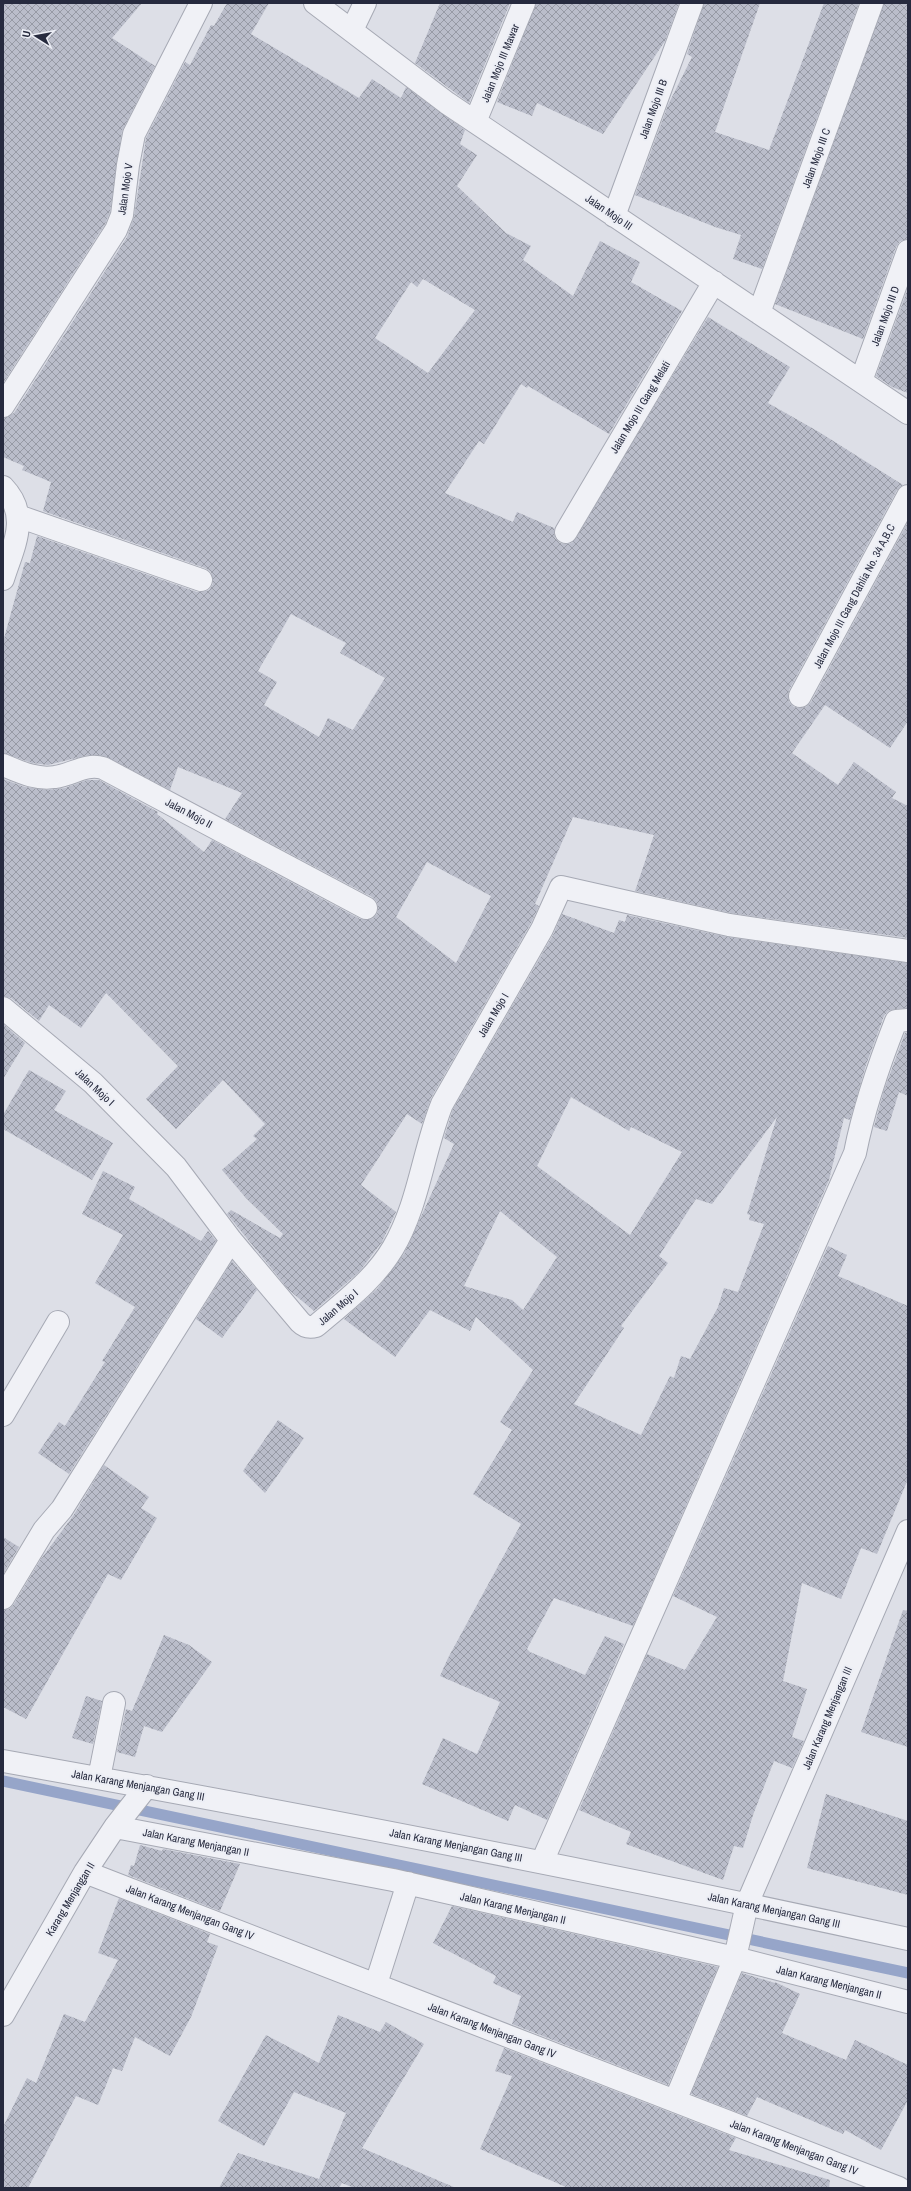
<svg xmlns="http://www.w3.org/2000/svg" width="911" height="2191" font-family="'Archivo Narrow',sans-serif">
	<style>
		.lines { fill: none; stroke-linecap: round; stroke-linejoin: round }
		.stream { stroke: #96a5c9; stroke-width: 11 }
		.building { fill: url(#building-cross-hatch); fill-rule: evenodd }
		.minor-casing { stroke: #a6a9b4; stroke-width: 24 }
		.minor { stroke: #f0f1f6; stroke-width: 22 }
		.labels { text-anchor: middle; stroke-width: 4; stroke-linejoin: round; paint-order: stroke }
		.street-label { font-size: 11px; fill: #262a3e; stroke: #eceef5 }
	</style>
	<defs>
		<pattern id="building-cross-hatch" width="8" height="8" patternUnits="userSpaceOnUse"><rect width="8" height="8" fill="#babdca"/><path d="M0 0l8 8M0 8l8-8" fill="none" stroke="#979aa5"/></pattern>
	</defs>
	<rect width="100%" height="100%" fill="#dddfe7"/>
	<g class="lines">
		<!-- stream -->
		<path class="stream" d="M3,1781L908,1973"/>
	</g>
	<!-- building -->
	<path class="building" d="M3,3H142L112,38L155,66L122,131L110,212L105,224L3,383Z
		M227,3H269L251,34L359,98L372,79L401,98L406,87L465,130L460,144L477,155L457,186L506,233L531,246L523,260L573,296L600,241L640,262L631,282L682,311L609,434L528,386L527,388L521,384L484,444L479,441L445,493L513,522L517,512L554,528L555,538L560,543L566,544L572,543L708,317L790,367L768,403L819,432L903,485L897,490L789,690L788,696L789,702L794,707L800,708L806,707L811,702L908,522V721L890,748L825,705L792,753L838,785L854,762L896,792L892,798L908,806V938L731,913L635,891L654,835L573,817L535,904L539,906L531,923L431,1098L422,1124L407,1114L361,1185L396,1212L382,1242L359,1272L314,1311L289,1290L227,1214L231,1210L280,1238L283,1234L246,1198L222,1170L257,1139L253,1136L265,1124L223,1080L176,1129L146,1099L178,1066L106,993L81,1028L49,1005L39,1021L11,998L3,996V779L25,787L48,790L65,788L87,780H99L158,812L157,814L204,852L212,840L360,919H372L377,914L378,908L377,902L372,897L225,819L242,793L178,767L170,790L105,756L88,755L48,765L32,763L3,753V642L25,562L30,563L37,536L197,592H203L209,590L213,584L211,572L205,568L43,511L51,482L22,470L24,466L3,457V418L14,413L127,237L134,217L146,138L185,62L190,65L211,25L214,26ZM423,279L475,310L428,373L375,338L411,282L417,287ZM291,614L346,643L340,653L385,678L353,730L328,718L319,737L264,705L277,682L258,671ZM427,862L491,896L456,963L396,917Z
		M440,3H510L469,103L415,63Z
		M536,3H679L665,41L603,134L537,103L532,116L497,102Z
		M704,3H760L715,132L769,150L824,3H859L762,269L733,259L741,235L715,227L635,195L668,105L692,57L687,54Z
		M884,3H908V239L900,241L896,247L863,339L775,304Z
		M908,288V393L892,387L876,376Z
		M562,914L614,933L619,920L625,922L627,915L727,937L908,963V1008L895,1009L888,1011L884,1016L866,1065L850,1120L844,1118L829,1180L633,1626L554,1598L527,1649L530,1652L585,1675L605,1636L624,1644L547,1820L515,1805L508,1821L422,1784L443,1738L477,1754L500,1702L440,1676L448,1658L521,1524L473,1494L512,1430L500,1422L533,1370L476,1317L470,1331L430,1310L395,1357L344,1319L377,1289L404,1254L454,1144L444,1138L453,1109L553,935ZM571,1097L629,1131L631,1127L682,1152L630,1235L537,1166ZM777,1117L747,1214L750,1215L749,1220L764,1224L738,1292L724,1288L718,1307L690,1359L681,1356L674,1378L670,1376L641,1435L574,1404L624,1328L621,1326L668,1263L659,1256L696,1199L712,1204ZM500,1211L557,1257L523,1310L512,1300L464,1286Z
		M3,1024L25,1043L3,1079Z
		M905,1033H908V1096L899,1092L887,1131L874,1127L884,1090Z
		M29,1070L66,1091L54,1110L113,1143L92,1180L3,1129V1115Z
		M103,1171L135,1187L129,1199L201,1241L208,1231L216,1241L69,1474L38,1453L59,1422L65,1426L105,1362L102,1361L135,1307L95,1283L123,1235L82,1214Z
		M828,1246L847,1255L838,1276L908,1306V1479L877,1554L861,1548L841,1599L802,1583L783,1681L807,1689L792,1737L804,1741L792,1768L774,1761L753,1815L743,1848L734,1846L723,1880L626,1844L631,1832L579,1810L647,1654L685,1670L717,1617L673,1596Z
		M232,1261L257,1290L222,1338L196,1319Z
		M278,1420L304,1438L265,1493L243,1471Z
		M104,1465L149,1497L141,1508L157,1518L121,1580L108,1574L26,1719L3,1707V1610L9,1609L14,1604L41,1559L73,1516Z
		M3,1537L19,1547L3,1574Z
		M903,1610L908,1611V1747L861,1732Z
		M164,1635L189,1645L212,1662L162,1732L144,1726L135,1757L117,1752L126,1709L132,1711Z
		M86,1696L102,1701L93,1744L72,1738Z
		M826,1794L908,1821V1895L807,1868Z
		M140,1845L162,1851L163,1849L240,1864L220,1911L128,1875L131,1865L134,1866Z
		M119,1898L210,1934L207,1942L218,1946L191,2017L170,2056L135,2037L122,2071L113,2068L98,2105L76,2096L28,2188H3V2127L27,2078L36,2083L64,2014L85,2022L118,1960L98,1953Z
		M452,1906L718,1967L668,2085L512,2024L521,1996L493,1983L496,1976L433,1943Z
		M742,1973L775,1983V1982L800,1994L782,2033L846,2060L855,2040L908,2065V2100L881,2150L845,2130L843,2134L757,2097L747,2116L691,2094Z
		M338,2015L380,2032L386,2022L424,2044L362,2148L456,2188H354L342,2183L339,2188H219L238,2153L319,2179L346,2113L294,2092L264,2146L218,2121L266,2035L319,2063Z
		M504,2048L736,2138L729,2150L830,2180L829,2188H568L480,2149L512,2076L495,2071Z"/>
	<g class="lines">
		<defs>
			<path id="minor" d="M315,3L447,103L908,413
				M352,30L365,3
				M475,122L524,3
				M614,216L692,3
				M759,313L872,3
				M861,381L908,251
				M3,406L116,230L122,215L128,165L134,134L201,3
				M3,487C31,516 13,547 3,579
				M18,516L201,580
				M566,532L714,282
				M800,696L908,496
				M3,765C20,772 36,780 55,777C72,775 85,763 103,768L366,908
				M3,1008L93,1083L176,1167L231,1240L300,1322C305,1327 309,1328 316,1326C344,1302 374,1280 393,1248C419,1204 423,1151 442,1104L542,929L561,887L729,925L908,951
				M3,1415L58,1322
				M3,1598L44,1530L62,1509L231,1240
				M3,1761C306,1815 607,1873 908,1939
				M99,1778L114,1703
				M115,1827L393,1880L735,1958L908,2002
				M542,1862L855,1153C864,1107 879,1064 896,1021L908,1020
				M85,1872L899,2188
				M376,1984L408,1883
				M3,2015L85,1872L115,1827L147,1786
				M675,2101L735,1958L747,1904L908,1531"/>
		</defs>
		<!-- minor casing -->
		<use href="#minor" class="minor-casing"/>
		<!-- minor -->
		<use href="#minor" class="minor"/>
	</g>
	<g class="labels">
		<!-- street labels -->
		<g class="street-label">
			<text transform="translate(500 63) rotate(-68)" y="4">Jalan Mojo III Mawar</text>
			<text transform="translate(653 109) rotate(-70)" y="4">Jalan Mojo III B</text>
			<text transform="translate(816 158) rotate(-70)" y="4">Jalan Mojo III C</text>
			<text transform="translate(125 189) rotate(-82)" y="4">Jalan Mojo V</text>
			<text transform="translate(609 212) rotate(34)" y="4">Jalan Mojo III</text>
			<text transform="translate(885 316) rotate(-70)" y="4">Jalan Mojo III D</text>
			<text transform="translate(640 407) rotate(-59)" y="4">Jalan Mojo III Gang Melati</text>
			<text transform="translate(854 596) rotate(-62)" y="4">Jalan Mojo III Gang Dahlia No. 34 A,B,C</text>
			<text transform="translate(189 813) rotate(28)" y="4">Jalan Mojo II</text>
			<text transform="translate(493 1015) rotate(-59)" y="4">Jalan Mojo I</text>
			<text transform="translate(95 1087) rotate(43)" y="4">Jalan Mojo I</text>
			<text transform="translate(338 1307) rotate(-41)" y="4">Jalan Mojo I</text>
			<text transform="translate(827 1718) rotate(-67)" y="4">Jalan Karang Menjangan III</text>
			<text transform="translate(138 1785) rotate(10)" y="4">Jalan Karang Menjangan Gang III</text>
			<text transform="translate(196 1842) rotate(11)" y="4">Jalan Karang Menjangan II</text>
			<text transform="translate(456 1845) rotate(11)" y="4">Jalan Karang Menjangan Gang III</text>
			<text transform="translate(70 1899) rotate(-59)" y="4">Karang Menjangan II</text>
			<text transform="translate(513 1908) rotate(13)" y="4">Jalan Karang Menjangan II</text>
			<text transform="translate(774 1910) rotate(12)" y="4">Jalan Karang Menjangan Gang III</text>
			<text transform="translate(190 1912) rotate(21)" y="4">Jalan Karang Menjangan Gang IV</text>
			<text transform="translate(829 1982) rotate(14)" y="4">Jalan Karang Menjangan II</text>
			<text transform="translate(492 2030) rotate(21)" y="4">Jalan Karang Menjangan Gang IV</text>
			<text transform="translate(794 2147) rotate(21)" y="4">Jalan Karang Menjangan Gang IV</text>
		</g>
	</g>
	<!-- border -->
	<rect width="911" height="2191" fill="none" stroke="#262a3e" stroke-width="8"/>
	<!-- north arrow -->
	<g transform="translate(36 36) rotate(281)" stroke="#eceef5" stroke-width="3" paint-order="stroke">
	<path d="M0-3L7 15L0 10L-7 15Z" fill="#262a3e"/>
	<text y="-6" font-size="11" font-weight="bold" text-anchor="middle" fill="#262a3e">U</text>
	</g>
</svg>
